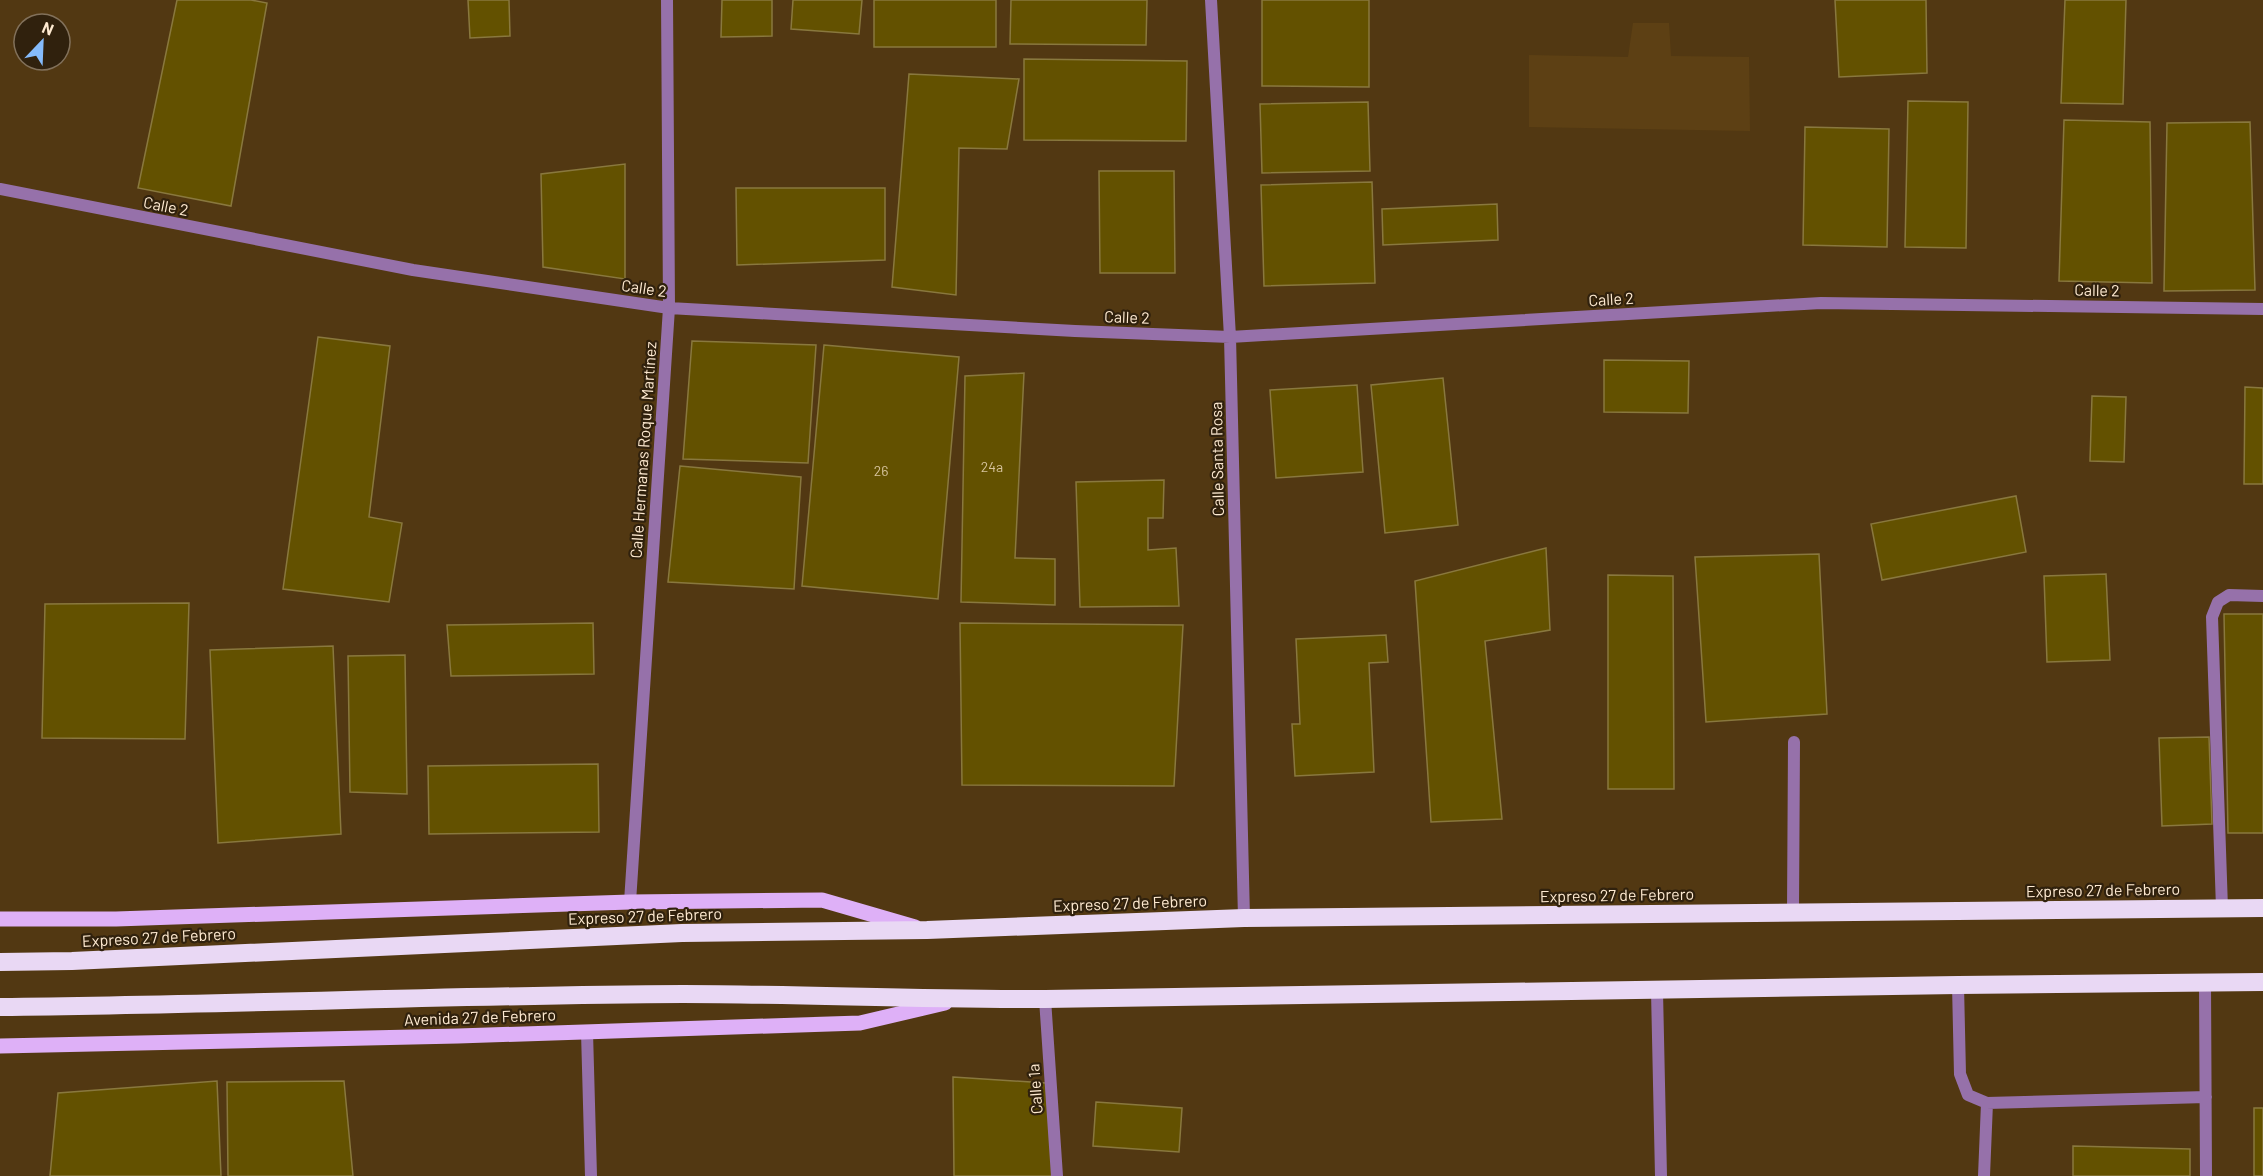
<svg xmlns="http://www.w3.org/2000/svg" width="2263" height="1176" font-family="Barlow,sans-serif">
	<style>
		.built { fill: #5d4014 }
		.building { fill: #635100; stroke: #89783e; stroke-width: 1.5 }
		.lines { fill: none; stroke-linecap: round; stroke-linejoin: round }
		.service { stroke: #9671aa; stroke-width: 12 }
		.minor { stroke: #9671aa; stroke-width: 12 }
		.primary { stroke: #deb0f7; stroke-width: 15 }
		.motorway { stroke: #e9d8f4; stroke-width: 18 }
		.labels { text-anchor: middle; stroke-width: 4.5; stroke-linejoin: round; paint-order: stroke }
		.number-label { font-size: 14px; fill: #d7c49d }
		.street-label { font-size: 16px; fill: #feead1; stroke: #30210d }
	</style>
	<rect width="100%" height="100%" fill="#523812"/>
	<!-- built -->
	<path class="built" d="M1633,23H1669L1671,56L1749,57L1750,131L1529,127V55L1628,57Z"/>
	<!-- building -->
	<path class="building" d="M177,0H251L267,3L231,206L138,188Z
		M468,0H509L510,36L470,38Z
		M722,0H772V36L721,37Z
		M793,0H862L859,34L791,29Z
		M874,0H996V47H874Z
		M1011,0H1147L1146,45L1010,44Z
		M1262,0H1369V87L1262,86Z
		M1835,0H1926L1927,73L1839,77Z
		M2065,0H2126L2123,104L2061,103Z
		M1024,59L1187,61L1186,141L1024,140Z
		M909,74L1019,79L1007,149L959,148L956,295L892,287Z
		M1908,101L1968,102L1966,248L1905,247Z
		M1368,102L1370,171L1262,173L1260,104Z
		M2064,120L2150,122L2152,283L2059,281Z
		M2250,122L2255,290L2164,291L2167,123Z
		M1805,127L1889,129L1887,247L1803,245Z
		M625,164V279L543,267L541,174Z
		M1099,171H1174L1175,273H1100Z
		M1372,182L1375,283L1264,286L1261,185Z
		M736,188H885V260L737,265Z
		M1497,204L1498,240L1383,245L1382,209Z
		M318,337L390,346L369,517L402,523L389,602L283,589Z
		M692,341L816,345L808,463L683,459Z
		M824,345L959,357L938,599L802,586Z
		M1604,360L1689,361L1688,413L1604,412Z
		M1024,373L1015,558L1055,559V605L961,602L965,376Z
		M1443,378L1458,525L1385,533L1371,385Z
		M1357,385L1363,472L1276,478L1270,390Z
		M2245,387L2263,388V484H2244Z
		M2092,396L2126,397L2124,462L2090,461Z
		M680,466L801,477L794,589L668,582Z
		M1164,480L1163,518H1148V550L1176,548L1179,606L1080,607L1076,482Z
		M2016,496L2026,552L1882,580L1871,524Z
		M1546,548L1550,630L1485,641L1502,819L1431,822L1415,581Z
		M1819,554L1827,714L1706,722L1695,557Z
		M2106,574L2110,660L2047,662L2044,576Z
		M1608,575L1673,576L1674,789H1608Z
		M189,603L185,739L42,738L45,604Z
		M2224,614H2263V833H2228Z
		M593,623L594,674L451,676L447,625Z
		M960,623L1183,625L1174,786L962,785Z
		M1386,635L1388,662L1369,663L1374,772L1295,776L1292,724H1300L1296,639Z
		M333,646L341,834L218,843L210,650Z
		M405,655L407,794L350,792L348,656Z
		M2209,737L2212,824L2162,826L2159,738Z
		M598,764L599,832L429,834L428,766Z
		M953,1077L1046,1083L1053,1176H954Z
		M217,1081L221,1176H50L58,1093Z
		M344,1081L353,1176H228L227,1082Z
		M1096,1102L1182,1108L1179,1152L1093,1146Z
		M2254,1108H2263V1176H2254Z
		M2073,1146L2190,1149V1176H2073Z"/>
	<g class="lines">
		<!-- service -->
		<path class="service" d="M2222,908L2212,617L2218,602L2229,595L2263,596
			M1793,912L1794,742
			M2205,983L2206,1176
			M1958,985L1960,1074L1968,1095L1987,1103L2206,1097
			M1657,991L1661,1176
			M587,1032L591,1176
			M1984,1176L1987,1103"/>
		<!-- minor -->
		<path class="minor" d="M1211,0L1230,337L1244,918
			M0,189L413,270L669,308L1075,331L1230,337L1821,303L2263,309
			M630,902L669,308L667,0
			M1045,999L1057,1176"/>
		<!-- primary -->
		<path class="primary" d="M0,919H116L630,902L822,900L915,927
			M0,1046L458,1036L860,1023L945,1003"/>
		<!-- motorway -->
		<path class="motorway" d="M0,962L72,961L682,933L927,930L1244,918L2263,908
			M0,1007C228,1005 455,995 683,994C804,994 924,1000 1045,999L1958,985L2263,982"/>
	</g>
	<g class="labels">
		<!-- number labels -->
		<g class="number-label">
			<text x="992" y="472">24a</text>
			<text x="881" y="476">26</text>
		</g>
		<!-- street labels -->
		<g class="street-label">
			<text transform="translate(166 206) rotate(11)" y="6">Calle 2</text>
			<text transform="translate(644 288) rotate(8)" y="6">Calle 2</text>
			<text transform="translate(2097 290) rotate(1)" y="6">Calle 2</text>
			<text transform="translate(1611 299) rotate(-3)" y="6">Calle 2</text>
			<text transform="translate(1127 317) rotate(2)" y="6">Calle 2</text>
			<text transform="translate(643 450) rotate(-86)" y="6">Calle Hermanas Roque Martínez</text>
			<text transform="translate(1217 459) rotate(-91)" y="6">Calle Santa Rosa</text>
			<text transform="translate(2103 890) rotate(-1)" y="6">Expreso 27 de Febrero</text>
			<text transform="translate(1617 895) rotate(-1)" y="6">Expreso 27 de Febrero</text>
			<text transform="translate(1130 903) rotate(-2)" y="6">Expreso 27 de Febrero</text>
			<text transform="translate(645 916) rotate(-2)" y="6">Expreso 27 de Febrero</text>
			<text transform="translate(159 937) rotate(-3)" y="6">Expreso 27 de Febrero</text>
			<text transform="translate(480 1017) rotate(-2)" y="6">Avenida 27 de Febrero</text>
			<text transform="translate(1035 1089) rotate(-94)" y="6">Calle 1a</text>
		</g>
	</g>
	<!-- north arrow -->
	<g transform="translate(42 42) rotate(23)"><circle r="28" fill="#30210d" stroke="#82715b" stroke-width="1.5"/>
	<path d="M0-4.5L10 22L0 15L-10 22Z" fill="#85bbfb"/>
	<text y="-9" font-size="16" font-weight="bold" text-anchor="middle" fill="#feead1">N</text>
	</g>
</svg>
